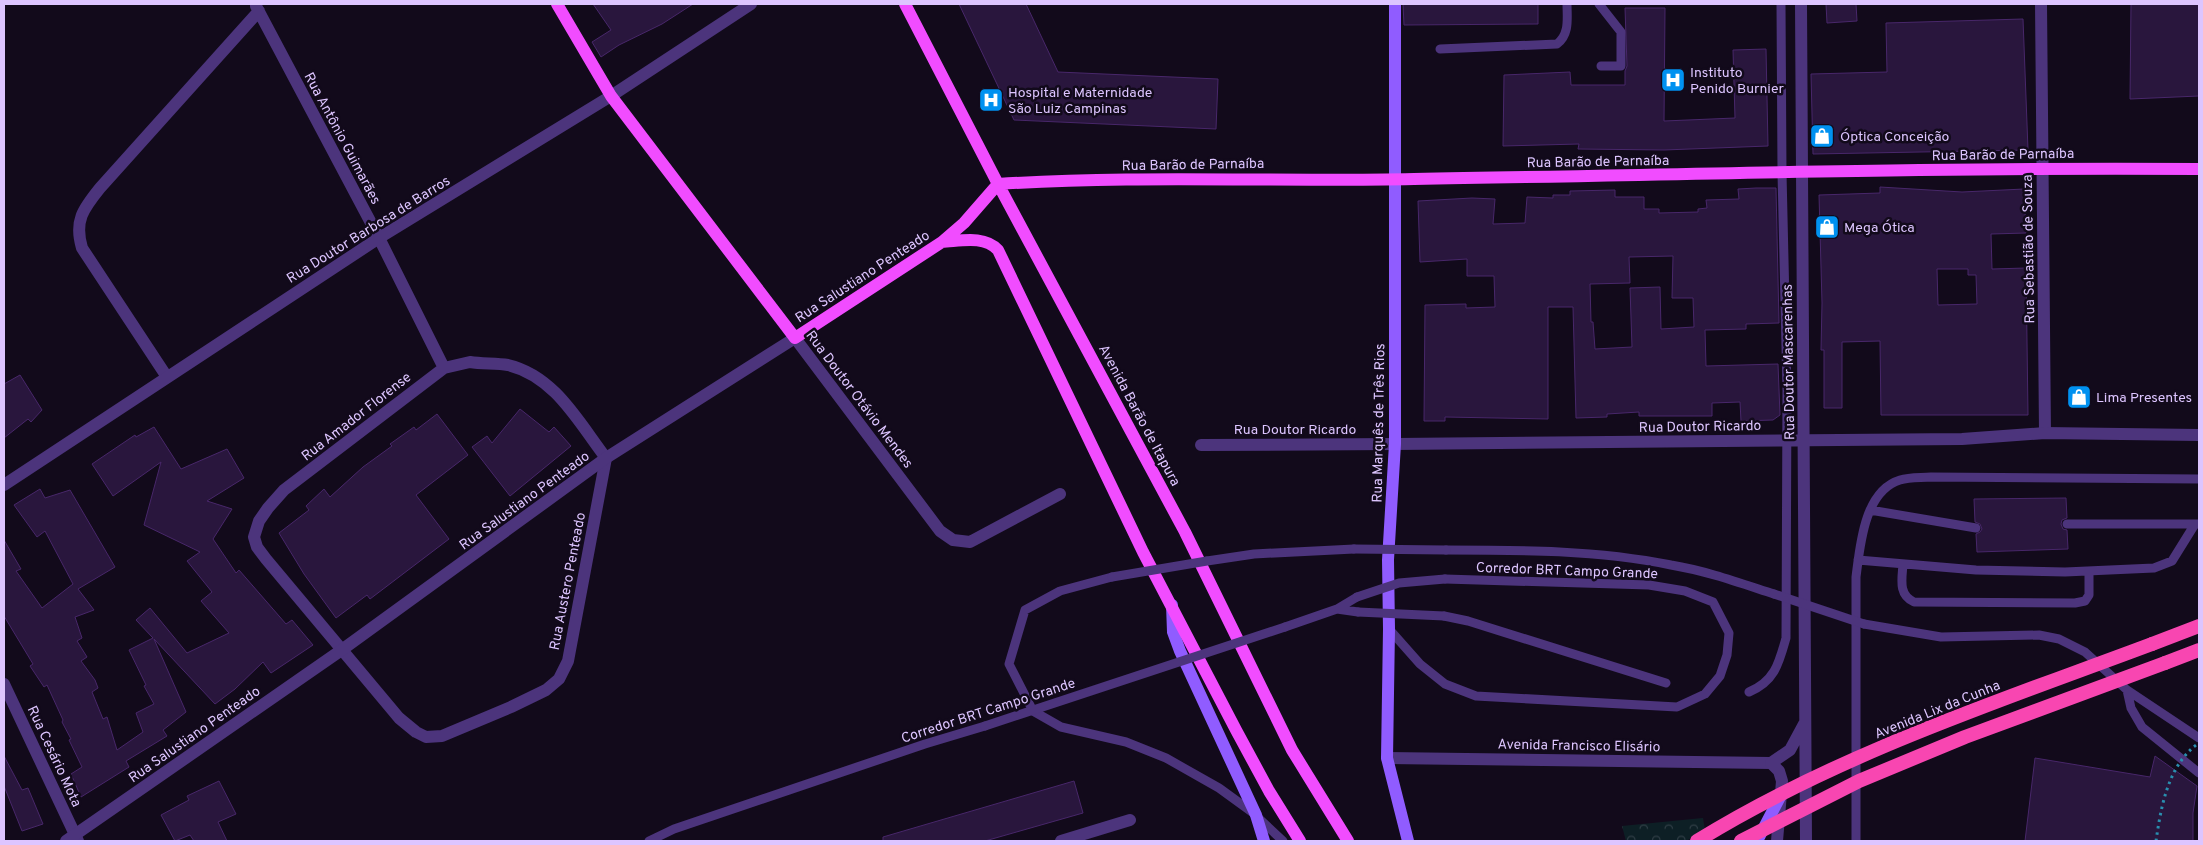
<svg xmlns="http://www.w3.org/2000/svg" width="2203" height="845" font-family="Overpass,sans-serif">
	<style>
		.park { fill: url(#park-crowns) }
		.building { fill: #29163d; stroke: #48276a; fill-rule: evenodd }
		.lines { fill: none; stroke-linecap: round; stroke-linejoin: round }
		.service { stroke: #4c347c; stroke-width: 9 }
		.minor { stroke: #4c347c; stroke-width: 12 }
		.tertiary { stroke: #4c347c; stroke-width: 12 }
		.secondary { stroke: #905cff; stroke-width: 12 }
		.primary { stroke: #f14cff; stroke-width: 12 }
		.trunk { stroke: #f846b1; stroke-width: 14 }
		.path-bridge { stroke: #298faf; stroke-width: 3; stroke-dasharray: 2.5 4; stroke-linecap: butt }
		.service-bridge { stroke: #4c347c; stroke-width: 9 }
		.trunk-bridge { stroke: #f846b1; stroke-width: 14 }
		.labels { text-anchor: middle; stroke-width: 5; stroke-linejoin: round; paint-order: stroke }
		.poi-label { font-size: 14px; fill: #ddc5ff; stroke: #120a1b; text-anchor: start }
		.street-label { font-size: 14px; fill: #ddc5ff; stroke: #120a1b }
	</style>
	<defs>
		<pattern id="park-crowns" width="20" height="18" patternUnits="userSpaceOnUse" patternTransform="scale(1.25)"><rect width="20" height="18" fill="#0d1f25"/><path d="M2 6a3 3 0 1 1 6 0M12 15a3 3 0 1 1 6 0" fill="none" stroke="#303e46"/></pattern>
	</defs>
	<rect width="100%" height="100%" fill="#120a1b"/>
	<!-- park -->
	<path class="park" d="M1703,818L1705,831L1686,841H1626L1622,826Z"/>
	<!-- building -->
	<path class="building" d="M593,4H693L662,24L619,45L601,57L592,42L611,30Z
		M959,4H1026L1058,72L1218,79L1216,129L1014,120Z
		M1403,4H1538V24L1404,25Z
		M1826,4H1856L1857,21L1827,23Z
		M2131,4H2199V96L2130,99Z
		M1625,8H1665L1664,121L1735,118L1733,50L1766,49L1768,146L1664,150L1578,149L1579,144L1503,146L1504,75L1570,72L1571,85H1625V71L1627,66Z
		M2023,19L2028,150L1813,154L1811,74L1887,72L1886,23Z
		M1880,187L1962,192L2024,189L2026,233L1991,234L1992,269L2026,268L2028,415H1881L1880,341L1842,342V408H1824V350H1821L1822,303L1819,195L1880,193ZM1937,269H1968V275H1976L1977,304L1938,305Z
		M1756,188H1776L1779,323L1746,324V329L1705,330L1706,366L1778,364L1780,415L1773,420L1741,421L1740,402L1712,403V416H1639V412L1607,414V417L1576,418L1573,307H1548V419L1445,417V421H1424L1425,305L1466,304V308L1495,307L1494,276H1467V259L1420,262L1418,201L1472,198L1495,199L1493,224L1525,223L1527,197L1553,198V195H1570V191L1615,190V197H1644V209H1659V213L1698,212V209L1707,208L1706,200L1739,199L1738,189ZM1673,256L1672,298H1693L1694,327L1661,329L1660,287L1630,288L1632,347L1595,349L1593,322H1591L1590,284L1630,283L1629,257Z
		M20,375L42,410L31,422L28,419L4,438V384Z
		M520,409L549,432L554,427L571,446L510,496L472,447L487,436L492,443Z
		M437,414L468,455L416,495L449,539L370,599L367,595L336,618L304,574L279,533L309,510L306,506L324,489L330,497L363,467L392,446L390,444L414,427L416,430Z
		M154,427L181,469L227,449L244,478L207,501L232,509L213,539L236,573L239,570L286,624L292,620L313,645L271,673L263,662L235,689L215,704L154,639L186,712L163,730L167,736L126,761L129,767L81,797L71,774L82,767L69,740L71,739L62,722L63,720L47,685L44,687L30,666L33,664L4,616V540L21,569L16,571L42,608L73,584L45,531L37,537L14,505L40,489L45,498L70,490L115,567L78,589L94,610L75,617L82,638L77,641L87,657L81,661L95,680L98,688L92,692L103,719L107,717L117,750L143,732L136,713L154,704L144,686L146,685L129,650L153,638L136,620L150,608L187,653L229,633L201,601L212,592L187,561L200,552L144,525L161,462L113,496L92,464L135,435L136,437Z
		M2066,498L2067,518L2062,520L2061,524L2063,529L2067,530L2068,549L1977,552L1976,534L1980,532L1982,529L1980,524L1975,522L1974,499Z
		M4,756L22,790L28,788L43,824L22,831L4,786Z
		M2155,756L2197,786L2193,813V841H2025L2035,758L2150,777Z
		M219,781L236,814L218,822L227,841H194L190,835L175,841L161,815L189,800L187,796Z
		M1074,781L1083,813L985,841H883V837Z"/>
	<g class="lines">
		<!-- service -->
		<path class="service" d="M1599,4L1621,32V66H1601
			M1440,49L1557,44C1570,34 1567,18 1567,4
			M1870,510L1976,528
			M2067,524H2199
			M1446,550C1522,550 1597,550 1671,565C1707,571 1740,583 1774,594
			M1858,560L1976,570L2065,572L2154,568L2172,561L2195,524
			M1207,561L1254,554L1354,549
			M1903,564C1902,579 1898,595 1914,602L2075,603L2085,601L2089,595V571
			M1112,577L1060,591L1025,610L1009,664L1033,711L1061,727L1126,742L1166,758L1219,788L1252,812L1283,841
			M1337,609L1358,612
			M1444,616L1468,621L1666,683
			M1864,624L1941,637L2039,635L2059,639L2085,652L2127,690L2199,738
			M1285,627L1337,609L1357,597
			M1389,629L1420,664L1445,684L1476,696L1677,707L1705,694L1720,676L1727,655L1729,633L1713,602L1685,591L1649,585L1445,579
			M2127,690L2131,708L2142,727L2199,773
			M1749,692C1775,681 1779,663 1786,638L1787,390L1782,173L1781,4
			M649,841L674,829L925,744L985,726
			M1856,841V577C1860,546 1864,491 1900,480C1910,477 1921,478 1931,477L2199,479"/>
		<!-- minor -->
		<path class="minor" d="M2041,4L2045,433
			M256,6L379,238L444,368
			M795,338L940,531L953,540L970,542L1060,494
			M470,362C482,364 496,363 508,365C555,376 579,423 606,458L568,661L559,679L546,690L511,707L442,736L426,737L416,732L399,718L266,559L257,547L254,537L259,521L268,508L284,490L444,368Z
			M167,377L82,248C74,221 83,209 100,188L259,11
			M1201,445L1395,444
			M4,684L78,841
			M1387,758L1771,763
			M1061,841L1130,820"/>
		<!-- tertiary -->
		<path class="tertiary" d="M1801,4L1806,841
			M1395,444L1962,439L2045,433L2199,435
			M4,485L379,238L611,96L751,4
			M66,841L343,649L606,458L795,338
			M1777,841L1782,781L1779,771L1771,763L1790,750L1804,724"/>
		<!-- secondary -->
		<path class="secondary" d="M1395,4V444L1388,560L1389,629L1387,758L1408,841
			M1172,605L1173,632L1180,651L1256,815L1264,841
			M1757,841L1780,797"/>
		<!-- primary -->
		<path class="primary" d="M557,4L611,96L795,338L942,242L964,223L998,184C1137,175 1276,182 1414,179C1676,175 1938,167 2199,169
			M905,4L998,184L1185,532L1292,750L1348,841
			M942,242C961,241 984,235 998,250L1143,552L1236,730L1269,791L1300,841"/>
		<!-- trunk -->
		<path class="trunk" d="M2152,644L2199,626
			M2165,663L2199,650"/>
		<!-- path-bridge -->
		<path class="path-bridge" d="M2156,841C2161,807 2168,764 2199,743"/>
		<!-- service-bridge -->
		<path class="service-bridge" d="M1354,549L1446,550
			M1112,577L1207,561
			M1774,594L1864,624
			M1357,597L1399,583L1445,579
			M1358,612L1444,616
			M985,726L1285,627"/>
		<!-- trunk-bridge -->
		<path class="trunk-bridge" d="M1697,841C1838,754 1997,702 2152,644
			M1741,841L1859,781L1965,737L2165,663"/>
	</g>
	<!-- icons -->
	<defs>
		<symbol id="hospital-square" viewBox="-11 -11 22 22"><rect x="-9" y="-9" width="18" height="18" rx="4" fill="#0091f0" stroke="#120a1b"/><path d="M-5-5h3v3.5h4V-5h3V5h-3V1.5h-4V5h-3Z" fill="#fff"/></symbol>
		<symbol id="shop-square" viewBox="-11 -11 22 22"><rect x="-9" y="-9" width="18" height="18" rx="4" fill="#0091f0" stroke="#120a1b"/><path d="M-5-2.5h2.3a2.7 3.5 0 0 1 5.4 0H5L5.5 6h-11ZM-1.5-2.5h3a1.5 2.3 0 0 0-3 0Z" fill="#fff"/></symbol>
	</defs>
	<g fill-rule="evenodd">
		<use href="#hospital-square" x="1659" y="66" width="28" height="28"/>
		<use href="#hospital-square" x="977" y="86" width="28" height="28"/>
		<use href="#shop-square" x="1808" y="122" width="28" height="28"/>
		<use href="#shop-square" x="1813" y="213" width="28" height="28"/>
		<use href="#shop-square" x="2065" y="383" width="28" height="28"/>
	</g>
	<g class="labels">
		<!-- poi labels -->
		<g class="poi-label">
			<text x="1690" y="77">Instituto<tspan x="1690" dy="16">Penido Burnier</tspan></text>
			<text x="1008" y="97">Hospital e Maternidade<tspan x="1008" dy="16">São Luiz Campinas</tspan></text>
			<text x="1840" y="141">Óptica Conceição</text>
			<text x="1844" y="232">Mega Ótica</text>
			<text x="2096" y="402">Lima Presentes</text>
		</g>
		<!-- street labels -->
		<g class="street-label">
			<text transform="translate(343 138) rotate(62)" y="5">Rua Antônio Guimarães</text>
			<text transform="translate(2003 154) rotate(-1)" y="5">Rua Barão de Parnaíba</text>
			<text transform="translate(1598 161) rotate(-1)" y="5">Rua Barão de Parnaíba</text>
			<text transform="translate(1193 164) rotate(-1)" y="5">Rua Barão de Parnaíba</text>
			<text transform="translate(368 229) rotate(-32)" y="5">Rua Doutor Barbosa de Barros</text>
			<text transform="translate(2028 249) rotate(-91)" y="5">Rua Sebastião de Souza</text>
			<text transform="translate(862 276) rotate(-33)" y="5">Rua Salustiano Penteado</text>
			<text transform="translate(1788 362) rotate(-91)" y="5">Rua Doutor Mascarenhas</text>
			<text transform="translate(860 399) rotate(53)" y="5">Rua Doutor Otávio Mendes</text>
			<text transform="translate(1140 415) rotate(62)" y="5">Avenida Barão de Itapura</text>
			<text transform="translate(356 416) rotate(-38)" y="5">Rua Amador Florense</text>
			<text transform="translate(1378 423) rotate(-89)" y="5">Rua Marquês de Três Rios</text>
			<text transform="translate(1700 426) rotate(-1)" y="5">Rua Doutor Ricardo</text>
			<text x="1295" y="434">Rua Doutor Ricardo</text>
			<text transform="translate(524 500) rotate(-36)" y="5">Rua Salustiano Penteado</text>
			<text transform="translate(1567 570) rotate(2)" y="5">Corredor BRT Campo Grande</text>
			<text transform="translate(567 581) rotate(-79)" y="5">Rua Austero Penteado</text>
			<text transform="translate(1937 709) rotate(-22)" y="5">Avenida Lix da Cunha</text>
			<text transform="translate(988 710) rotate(-18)" y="5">Corredor BRT Campo Grande</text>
			<text transform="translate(194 734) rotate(-35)" y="5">Rua Salustiano Penteado</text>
			<text transform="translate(1579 745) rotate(1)" y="5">Avenida Francisco Elisário</text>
			<text transform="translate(55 756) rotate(65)" y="5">Rua Cesário Mota</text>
		</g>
	</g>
	<!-- border -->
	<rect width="2203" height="845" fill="none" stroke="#ddc5ff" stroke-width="10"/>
</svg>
